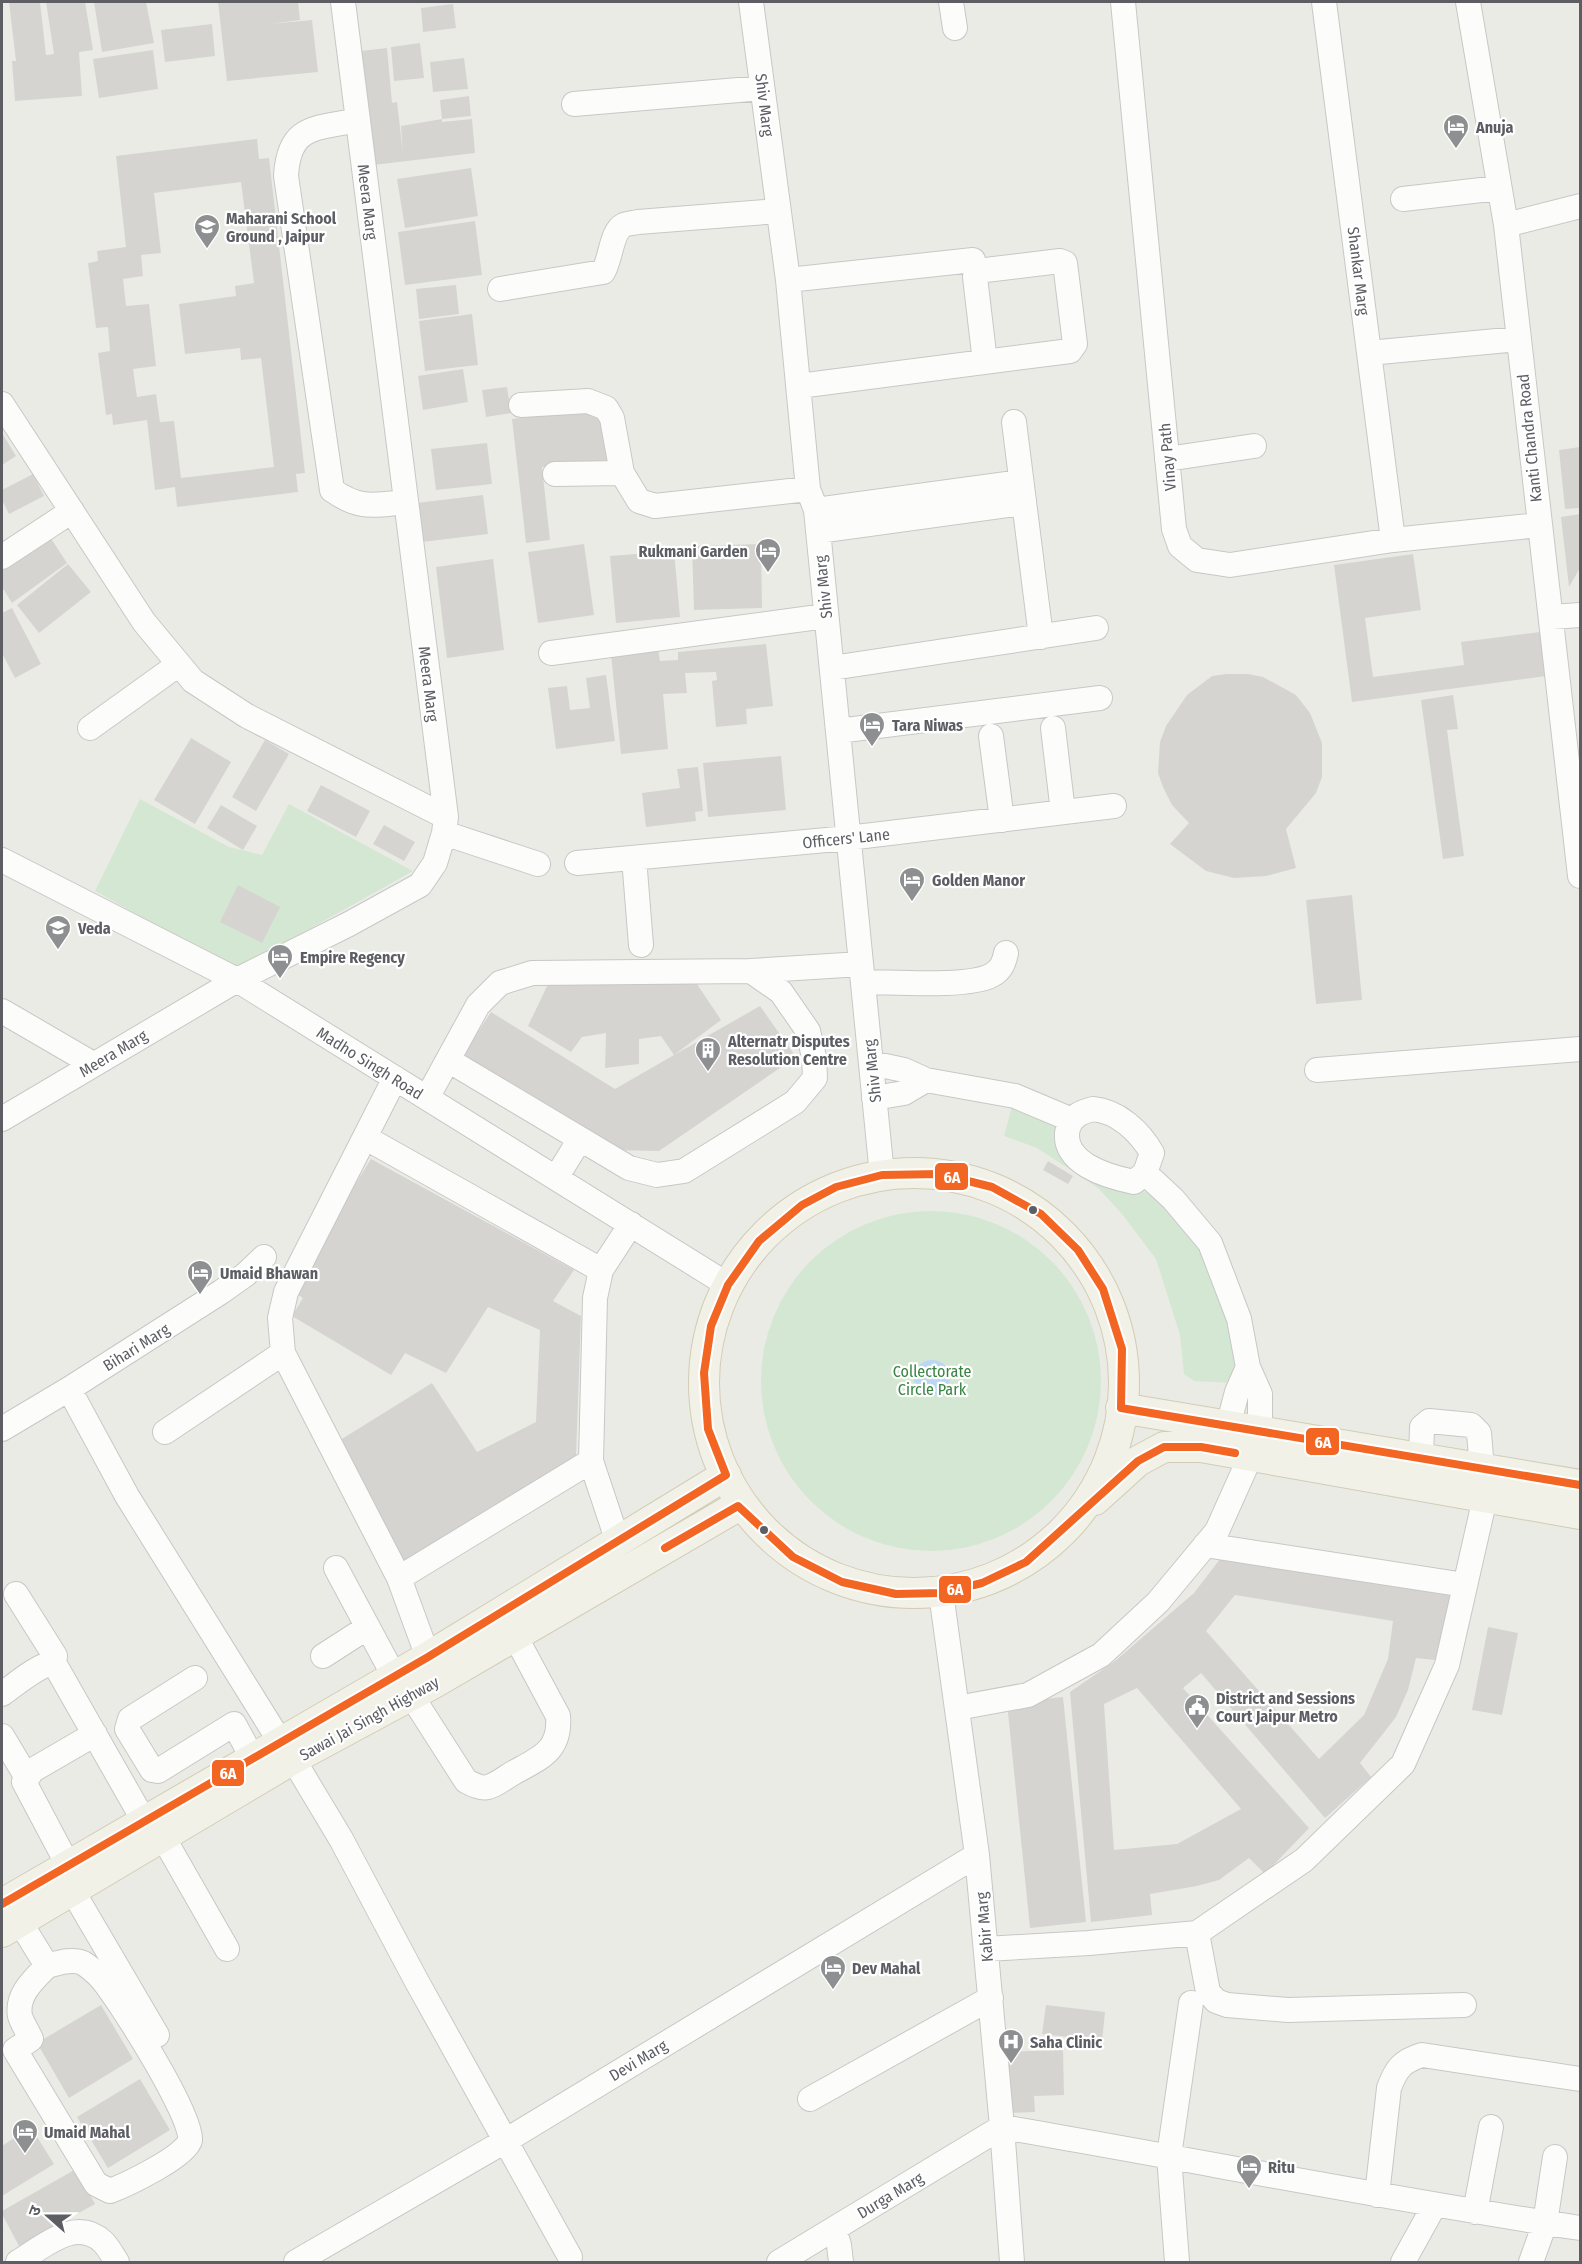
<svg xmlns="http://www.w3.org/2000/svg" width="1582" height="2264" font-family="'Fira Sans Condensed','Noto Sans Devanagari',sans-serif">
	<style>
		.green { fill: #d4e7d3 }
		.water { fill: #bbd7f4 }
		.building { fill: #d5d4d1; fill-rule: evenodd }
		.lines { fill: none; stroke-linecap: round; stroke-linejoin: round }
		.minor-casing { stroke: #c7c7c7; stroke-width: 26 }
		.major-casing { stroke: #d2ccb5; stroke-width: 32 }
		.minor { stroke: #fcfcfb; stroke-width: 24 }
		.major { stroke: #f2f1e8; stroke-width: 30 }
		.bus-1-casing { stroke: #fff; stroke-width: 12 }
		.bus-1 { stroke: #f26522; stroke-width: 8 }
		.bus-dot { fill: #5c5e63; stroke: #fff; stroke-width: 2 }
		.labels { text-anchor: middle; stroke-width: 4.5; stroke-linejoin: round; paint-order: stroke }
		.street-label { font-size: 16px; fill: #5c5e63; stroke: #fff }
		.poi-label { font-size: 16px; font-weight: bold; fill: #5c5e63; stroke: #fff; text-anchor: start }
		.park-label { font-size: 16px; fill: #3a8443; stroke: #fff }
		.line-badge { stroke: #fff; stroke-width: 2 }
		.badge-label { font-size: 16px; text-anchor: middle; font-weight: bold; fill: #fff }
	</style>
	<rect width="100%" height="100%" fill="#ebebe6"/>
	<!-- green -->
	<path class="green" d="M140,799L229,847L262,855L289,804L413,871L236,970L95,891Z
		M1014,1099L1056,1113L1067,1135L1133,1187L1156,1196L1203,1248L1224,1300L1236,1367L1232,1383L1194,1381L1184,1374L1180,1335L1156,1259L1122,1214L1098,1188L1037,1148L1004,1136Z
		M761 1381a170 170 0 1 1 340 0a170 170 0 1 1-340 0Z"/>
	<!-- water -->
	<path class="water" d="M914 1378a18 18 0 1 1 36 0a18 18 0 1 1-36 0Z"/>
	<!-- building -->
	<path class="building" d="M9,2H40L46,55L54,54L46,2H85L93,50L79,52L82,96L15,101L12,61H16Z
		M94,2H146L154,43L102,52Z
		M218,2H298L300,20L270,24L312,20L318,72L227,81Z
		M453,4L456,28L423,32L421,8Z
		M212,24L215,56L165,62L161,30Z
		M420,43L424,78L394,81L391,47Z
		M387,48L392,103L397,102L403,153L401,126L442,119V122L472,119L475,153L373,165L361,51Z
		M153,50L158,89L99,98L93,59Z
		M464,58L468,89L433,92L430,62Z
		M469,96L471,116L442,119L440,100Z
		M257,139L259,159L269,158L305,473L296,474L298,492L177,507L175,487L155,490L147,420L113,425L112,414L106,415L98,353L110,351L108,327L96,328L88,263L98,261L97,251L126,247L116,156ZM241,182L254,283L235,286L236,296L179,304L185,354L240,348L241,360L261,358L274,467L181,478L174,421L160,422L156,394L137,397L133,369L156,366L149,304L126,306L123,279L143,276L141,255L161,253L154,193Z
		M471,168L478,216L405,228L397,179Z
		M475,221L482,275L405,285L398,232Z
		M456,285L459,314L419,319L416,289Z
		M472,314L478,365L425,371L419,321Z
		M463,369L468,402L423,410L418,376Z
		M507,387L511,413L486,417L482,390Z
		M603,409L608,460L542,467L550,540L526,543L512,419Z
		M2,433L16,456L2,465Z
		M487,443L492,484L436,490L431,449Z
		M1580,447V508L1565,509L1559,450Z
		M33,474L44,496L9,514L2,500V490Z
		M483,495L488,534L422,542L417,503Z
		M1580,514V568L1569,587L1561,517Z
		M50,537L67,563L12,603L2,587V570Z
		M584,544L594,615L538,623L528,552Z
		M761,544L762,608L694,610L692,546Z
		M674,551L680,617L616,623L610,556Z
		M1413,554L1421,610L1365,618L1373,677L1464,665L1461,642L1540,632L1546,676L1352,702L1334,565Z
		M493,559L504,650L447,658L436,567Z
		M68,564L91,592L39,633L17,605Z
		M12,608L41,664L15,678L2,653V613Z
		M766,644L773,706L746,709L747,724L716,727L712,681L717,680L716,672L685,673L687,693L663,694L668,749L621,754L611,654L658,649L660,661L678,660V652Z
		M1227,674H1248L1263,677L1296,695L1310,713L1322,743V777L1316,793L1286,829L1296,868L1266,876L1234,878L1206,871L1170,844L1189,823L1172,805L1163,787L1158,773L1160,742L1166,726L1187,695L1212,676Z
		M606,675L615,741L556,749L548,688L567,686L570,710L590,708L586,678Z
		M1453,695L1458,729L1447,730L1464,856L1443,859L1421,700Z
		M191,738L231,762L195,824L154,800Z
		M265,740L289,754L256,811L232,797Z
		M781,756L786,810L708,817L703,763Z
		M698,767L703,811L695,812L696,821L646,827L642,793L680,788L677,769Z
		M321,785L370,811L356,837L307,811Z
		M221,805L257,826L243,850L207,828Z
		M384,825L415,842L404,861L373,844Z
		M238,885L280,907L262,943L220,922Z
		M1352,895L1362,1000L1316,1004L1306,900Z
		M695,981L721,1020L674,1055L760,1006L796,1057L659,1151L609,1150L463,1055L491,1012L615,1089L674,1055L661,1036L639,1039V1064L605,1068L606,1033L582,1037L571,1052L528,1026L549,982Z
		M371,1159L574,1270L553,1301L581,1316L576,1456L402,1563L337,1442L432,1383L477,1452L536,1422L540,1330L488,1307L446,1373L405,1353L391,1375L292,1316L303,1298L289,1289Z
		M1048,1161L1073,1176L1068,1184L1043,1170Z
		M1220,1559L1454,1596L1445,1661L1416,1658L1408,1690L1396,1717L1360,1763L1371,1777L1325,1818L1201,1673L1183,1688L1309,1828L1265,1874L1249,1858L1219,1880L1197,1886L1150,1894L1152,1915L1091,1922L1070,1692L1115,1661L1194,1593ZM1235,1595L1393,1621L1388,1659L1364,1715L1319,1759L1206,1631ZM1137,1688L1241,1809L1177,1844L1114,1850L1104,1704Z
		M1488,1627L1518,1633L1502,1715L1472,1710Z
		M1063,1697L1086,1922L1030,1928L1007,1703Z
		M101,2005L133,2059L69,2098L37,2043Z
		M1046,2005L1105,2012L1102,2041L1042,2034Z
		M1063,2050L1064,2095L1034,2096L1035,2112L1007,2113L1004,2052Z
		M140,2079L170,2130L108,2168L77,2117Z
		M31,2127L54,2164L2,2196V2146Z
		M76,2169L95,2204L19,2246L2,2214V2211Z"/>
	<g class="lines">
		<defs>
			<path id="minor" d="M751,2L788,280L808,489L816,510L882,1175
				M951,2L955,28
				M1123,2L1174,529L1180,546L1197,560L1230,565L1393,540L1539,525
				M1324,2L1393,540
				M1468,2L1506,225L1580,876
				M574,104L762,88
				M358,120C316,129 289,124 286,176L332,490C360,510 374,505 406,502
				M1403,199L1499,188
				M1506,225L1580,206
				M788,280L973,260
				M500,289L603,272C611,260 611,231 624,225C628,223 634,223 638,222L778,211
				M1369,353L1518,339
				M799,386L1070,351L1075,344L1065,263L1060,261L977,271L975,277L985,362
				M2,404L144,622L193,681L247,716L446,817
				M521,405L588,401L606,408L612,418L622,473L639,501L655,506L808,489
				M1014,422L1041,637
				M1167,459L1254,446
				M555,474L622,473
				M816,510L1021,482
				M818,531L1023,503
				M2,557L72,511
				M1552,617L1580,615
				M551,653L826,616
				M832,668L1096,628
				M90,728L179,664
				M1053,728L1063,812
				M838,731L1100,698
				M991,736L1002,820
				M444,833L538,864
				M634,858L641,945
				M2,860L237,980L728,1285
				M577,863L848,838L1114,806
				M751,971L861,964
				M863,982C892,982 969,988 992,975C1001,970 1004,963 1006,953
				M2,1011L93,1064
				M871,1063L904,1070L926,1080L1015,1096L1072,1120
				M1317,1070L1580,1049
				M395,1078L286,1292L280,1318L283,1353L399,1578L428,1657
				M427,1098L478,1005L500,983L532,973L751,971L781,992L808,1031L814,1057L815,1078L795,1102L684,1171L657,1175L629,1168L448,1060
				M874,1098L904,1093L926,1080
				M1093,1109C1118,1111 1140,1132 1152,1153L1145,1173L1134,1182C1109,1177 1059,1163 1068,1128C1072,1116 1081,1112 1093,1109Z
				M2,1119L237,980L349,924L420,885L435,863L444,833L446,817L343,2
				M366,1138L601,1270
				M1145,1173L1173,1199L1210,1243L1239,1319L1248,1367L1260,1394V1432
				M556,1178L580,1139
				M69,1389L127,1496L281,1743
				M1228,1426L1237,1392L1248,1367
				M2,1429L69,1389L221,1292L245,1275L264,1257
				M165,1432L283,1353
				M1421,1459L1422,1427L1429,1421L1471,1425L1479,1433L1482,1469
				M618,1542L591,1461L595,1298L601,1270L631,1224
				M1205,1545L1465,1585
				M336,1568L394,1676
				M399,1578L591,1461
				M941,1593L977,1855L1002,2127L1012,2262
				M16,1594L55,1656L54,1663
				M323,1656L368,1627
				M195,1678L130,1719L127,1729L152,1770L158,1771L234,1724L253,1759
				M2,1694C15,1685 39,1664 54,1663L144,1821
				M411,1695L466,1781C472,1784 481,1789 488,1787C496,1785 506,1777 513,1773C540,1758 561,1751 558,1716L515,1636
				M957,1708L1028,1695L1101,1655L1158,1602L1217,1531L1251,1455
				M2,1736L26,1776
				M293,1759L341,1839L416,1980L570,2257
				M163,1837L227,1949
				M68,1865L24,1782L33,1770L95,1734
				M72,1890L157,2035
				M20,1922L47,1966C34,1979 16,1995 20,2016C22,2023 28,2032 31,2039L15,2050L96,2184L110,2191C126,2185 187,2156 190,2140C194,2118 118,1997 100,1977C96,1973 88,1966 83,1963C72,1958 58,1963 47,1966
				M1197,1933L1208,1992L1216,2001L1227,2005L1288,2010L1464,2005
				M986,1949L1089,1943L1197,1933L1304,1860L1403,1764L1447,1665L1485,1498
				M810,2099L991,1998
				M1377,2195L1389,2088C1396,2069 1402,2061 1422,2055L1580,2079
				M1475,2212L1491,2127
				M834,2229L839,2245L841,2262
				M18,2262C43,2247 76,2216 103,2242C109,2248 113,2256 117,2262
				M296,2262L505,2141L977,1855
				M779,2262L1002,2127C1195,2160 1387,2199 1580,2228
				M1177,2262L1169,2156L1191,2003
				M1403,2262L1434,2206
				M1531,2262L1545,2223L1555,2157"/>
			<path id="major" d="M704 1383a210 210 0 1 1 420 0a210 210 0 1 1-420 0Z
				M1121,1408L1580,1485
				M1095,1500L1138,1461L1164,1447H1201L1580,1514
				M2,1904L428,1657L726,1475
				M2,1932L293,1759L434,1683L738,1506"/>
		</defs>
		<!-- minor casing -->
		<use href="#minor" class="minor-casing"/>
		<!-- major casing -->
		<use href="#major" class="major-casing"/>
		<!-- minor -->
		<use href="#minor" class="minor"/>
		<!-- major -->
		<use href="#major" class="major"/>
		<defs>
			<path id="bus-1" d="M665,1548L738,1506L793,1557L842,1582L896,1594L941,1593L982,1583L1026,1562L1138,1461L1164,1447H1201L1235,1453
				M2,1904L428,1657L726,1475L708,1429L704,1373L711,1326L728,1285L759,1241L802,1205L836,1187L882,1175L940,1174L992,1187L1041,1214L1078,1250L1103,1289L1122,1349L1121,1408L1580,1485"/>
		</defs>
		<!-- bus-1 casing -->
		<use href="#bus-1" class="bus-1-casing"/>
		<!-- bus-1 -->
		<use href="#bus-1" class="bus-1"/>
	</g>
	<!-- icons -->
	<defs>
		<symbol id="hotel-pin" viewBox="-11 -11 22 30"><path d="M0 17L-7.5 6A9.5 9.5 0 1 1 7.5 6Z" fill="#8e8f91" stroke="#fff"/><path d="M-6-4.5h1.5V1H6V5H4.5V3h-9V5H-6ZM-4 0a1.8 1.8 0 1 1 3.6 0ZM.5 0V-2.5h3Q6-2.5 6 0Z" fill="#fff"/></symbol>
		<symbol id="school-pin" viewBox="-11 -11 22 30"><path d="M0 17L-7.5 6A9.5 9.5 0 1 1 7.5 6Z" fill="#8e8f91" stroke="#fff"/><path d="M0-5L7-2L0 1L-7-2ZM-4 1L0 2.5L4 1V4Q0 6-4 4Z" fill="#fff"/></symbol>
		<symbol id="building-pin" viewBox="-11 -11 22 30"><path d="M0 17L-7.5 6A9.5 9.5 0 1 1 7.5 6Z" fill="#8e8f91" stroke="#fff"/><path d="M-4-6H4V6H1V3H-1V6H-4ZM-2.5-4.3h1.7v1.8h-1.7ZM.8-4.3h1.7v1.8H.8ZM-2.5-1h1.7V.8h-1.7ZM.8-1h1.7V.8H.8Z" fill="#fff"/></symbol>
		<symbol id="civic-pin" viewBox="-11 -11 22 30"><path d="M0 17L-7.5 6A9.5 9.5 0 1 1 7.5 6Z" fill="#8e8f91" stroke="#fff"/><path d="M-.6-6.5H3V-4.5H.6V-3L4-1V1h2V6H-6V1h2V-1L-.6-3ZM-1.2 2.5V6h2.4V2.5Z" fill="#fff"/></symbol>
		<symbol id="hospital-pin" viewBox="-11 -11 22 30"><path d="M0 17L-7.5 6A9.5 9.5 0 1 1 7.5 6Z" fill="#8e8f91" stroke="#fff"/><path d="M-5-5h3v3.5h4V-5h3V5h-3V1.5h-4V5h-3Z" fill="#fff"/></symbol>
	</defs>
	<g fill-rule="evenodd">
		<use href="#hotel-pin" x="1441" y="112" width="30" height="40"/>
		<use href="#school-pin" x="192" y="212" width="30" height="40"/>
		<use href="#hotel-pin" x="753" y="536" width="30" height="40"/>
		<use href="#hotel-pin" x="857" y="710" width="30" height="40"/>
		<use href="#hotel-pin" x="897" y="865" width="30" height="40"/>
		<use href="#school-pin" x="43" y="913" width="30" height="40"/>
		<use href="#hotel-pin" x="265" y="942" width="30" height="40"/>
		<use href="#building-pin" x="693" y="1035" width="30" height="40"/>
		<use href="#hotel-pin" x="185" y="1258" width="30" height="40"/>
		<use href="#civic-pin" x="1182" y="1692" width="30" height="40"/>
		<use href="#hotel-pin" x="818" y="1953" width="30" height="40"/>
		<use href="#hospital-pin" x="996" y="2027" width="30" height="40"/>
		<use href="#hotel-pin" x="10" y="2117" width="30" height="40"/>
		<use href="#hotel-pin" x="1234" y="2152" width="30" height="40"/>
	</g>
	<!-- markers -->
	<g class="bus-dot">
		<circle cx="1033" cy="1210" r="5"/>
		<circle cx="764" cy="1530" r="5"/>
	</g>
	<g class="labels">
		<!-- street labels -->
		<g class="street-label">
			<text transform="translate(765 105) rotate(83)" y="6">Shiv Marg</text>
			<text transform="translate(368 202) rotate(83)" y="6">Meera Marg</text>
			<text transform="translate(1359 271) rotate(83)" y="6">Shankar Marg</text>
			<text transform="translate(1529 438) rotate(-96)" y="6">Kanti Chandra Road</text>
			<text transform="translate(1167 457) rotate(-95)" y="6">Vinay Path</text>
			<text transform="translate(823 587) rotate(-96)" y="6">Shiv Marg</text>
			<text transform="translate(429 684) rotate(83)" y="6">Meera Marg</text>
			<text transform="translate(846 838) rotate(-6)" y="6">Officers' Lane</text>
			<text transform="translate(113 1053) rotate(-31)" y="6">Meera Marg</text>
			<text transform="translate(370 1063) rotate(32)" y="6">Madho Singh Road</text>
			<text transform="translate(872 1071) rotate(-96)" y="6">Shiv Marg</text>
			<text transform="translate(136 1347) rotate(-32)" y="6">Bihari Marg</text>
			<text transform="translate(369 1718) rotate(-29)" y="6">Sawai Jai Singh Highway</text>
			<text transform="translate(984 1927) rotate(-95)" y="6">Kabir Marg</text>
			<text transform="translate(638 2060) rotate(-31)" y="6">Devi Marg</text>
			<text transform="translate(890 2195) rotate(-31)" y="6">Durga Marg</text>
		</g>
		<!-- poi labels -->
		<g class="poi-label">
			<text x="1476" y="133">Anuja</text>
			<text x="226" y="224">Maharani School<tspan x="226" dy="18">Ground , Jaipur</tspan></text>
			<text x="748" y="557" text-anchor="end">Rukmani Garden</text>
			<text x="892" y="731">Tara Niwas</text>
			<text x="932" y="886">Golden Manor</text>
			<text x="78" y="934">Veda</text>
			<text x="300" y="963">Empire Regency</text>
			<text x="728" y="1047">Alternatr Disputes<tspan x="728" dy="18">Resolution Centre</tspan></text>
			<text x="220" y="1279">Umaid Bhawan</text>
			<text x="1216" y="1704">District and Sessions<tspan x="1216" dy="18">Court Jaipur Metro</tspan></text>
			<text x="852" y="1974">Dev Mahal</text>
			<text x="1030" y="2048">Saha Clinic</text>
			<text x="44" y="2138">Umaid Mahal</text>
			<text x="1268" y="2173">Ritu</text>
		</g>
		<!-- park labels -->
		<g class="park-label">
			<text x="932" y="1377">Collectorate<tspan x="932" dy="18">Circle Park</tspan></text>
		</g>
	</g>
	<g class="line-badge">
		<rect x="934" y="1162" width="35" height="29" rx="6" fill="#f26522"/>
		<rect x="1305" y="1427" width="35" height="29" rx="6" fill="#f26522"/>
		<rect x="938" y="1575" width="34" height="29" rx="6" fill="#f26522"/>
		<rect x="211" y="1759" width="34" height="28" rx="6" fill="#f26522"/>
	</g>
	<g class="badge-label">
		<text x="952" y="1183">6A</text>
		<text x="1323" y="1448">6A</text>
		<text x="955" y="1595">6A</text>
		<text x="228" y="1779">6A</text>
	</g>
	<!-- border -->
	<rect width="1582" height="2264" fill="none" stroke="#5c5e63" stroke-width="6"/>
	<!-- north arrow -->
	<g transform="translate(48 2216) rotate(291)" stroke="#ffffff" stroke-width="4.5" paint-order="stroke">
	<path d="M0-4.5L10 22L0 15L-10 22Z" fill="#5c5e63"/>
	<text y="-9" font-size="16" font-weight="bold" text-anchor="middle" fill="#5c5e63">उ</text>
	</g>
</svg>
